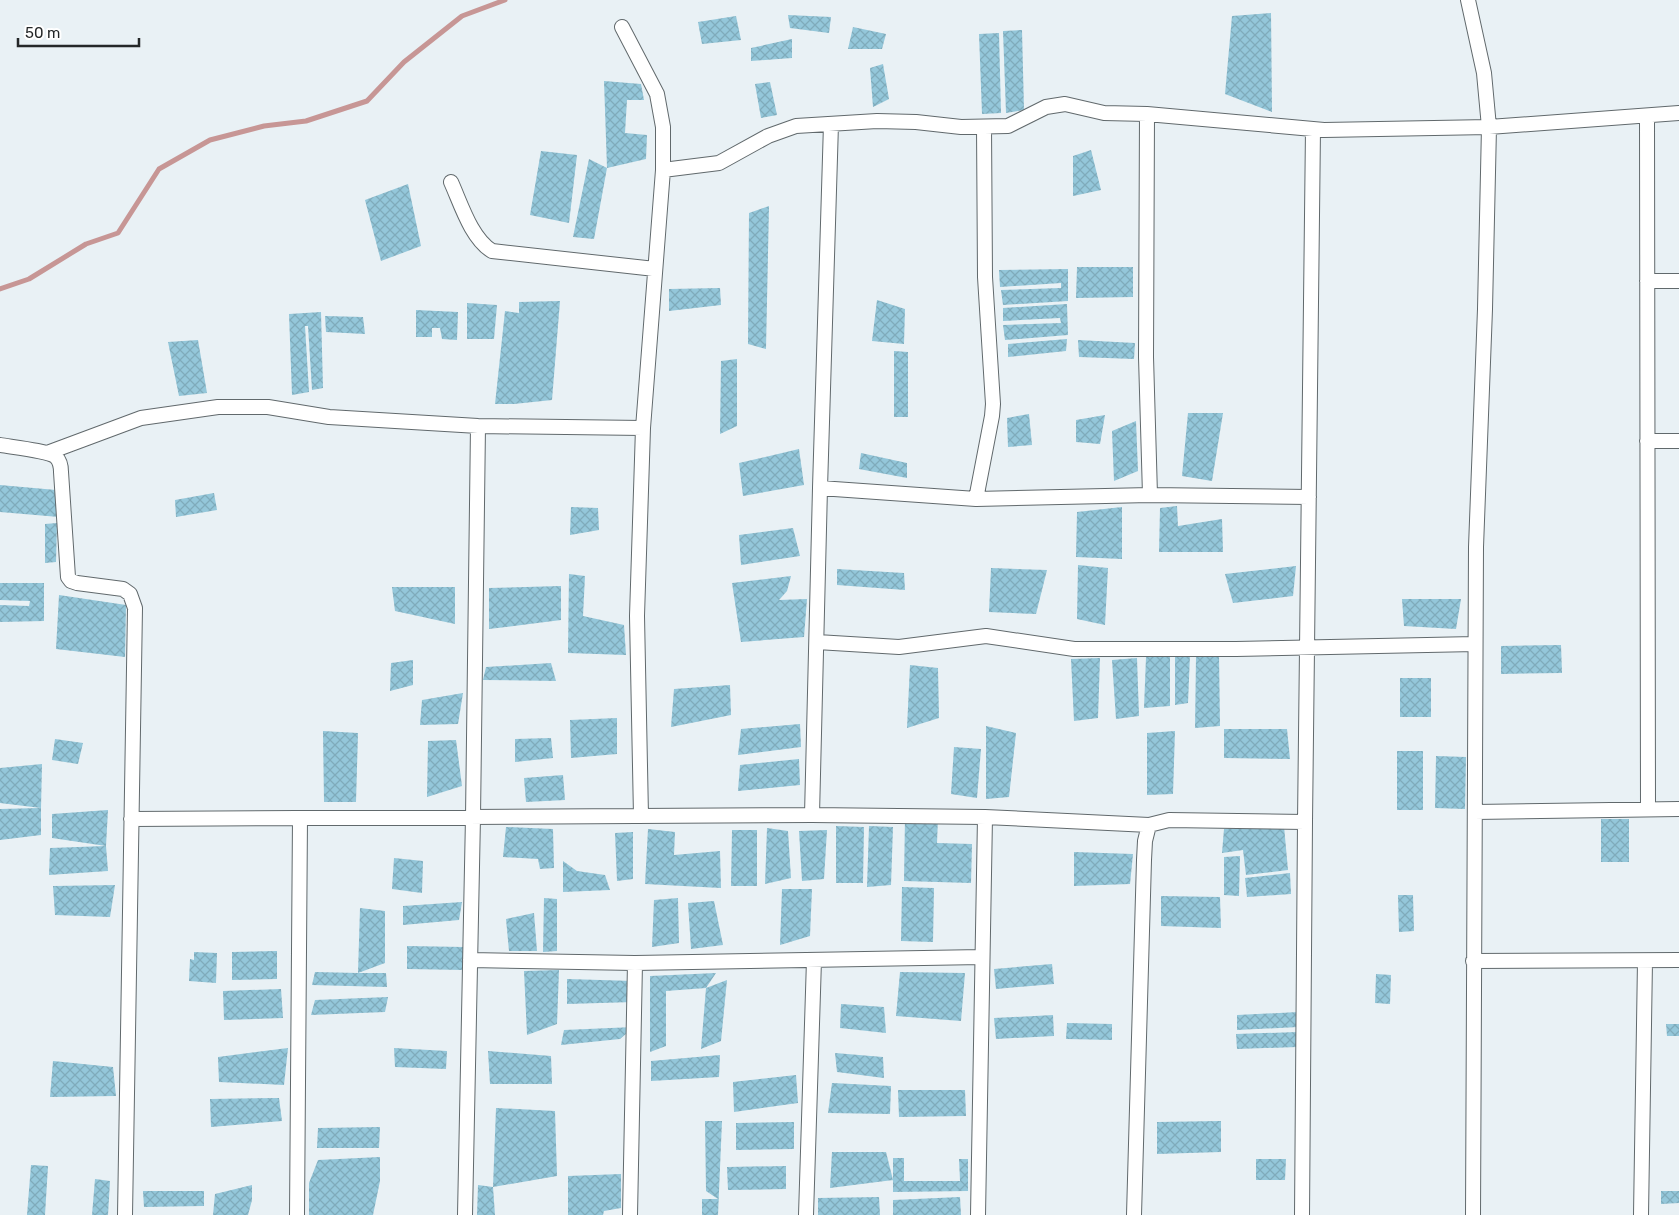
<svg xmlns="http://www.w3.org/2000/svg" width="1679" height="1215" font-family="Rubik,sans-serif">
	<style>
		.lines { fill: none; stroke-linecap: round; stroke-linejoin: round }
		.stream { stroke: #c79695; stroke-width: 5 }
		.building { fill: url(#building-cross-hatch) }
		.street-casing { stroke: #61696c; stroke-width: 16 }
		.street { stroke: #fff; stroke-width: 14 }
	</style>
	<defs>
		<pattern id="building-cross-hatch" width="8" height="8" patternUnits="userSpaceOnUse" patternTransform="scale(1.25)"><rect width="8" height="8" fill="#94c7da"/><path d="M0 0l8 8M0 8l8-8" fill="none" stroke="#7fabbb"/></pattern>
	</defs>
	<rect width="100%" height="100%" fill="#e9f1f5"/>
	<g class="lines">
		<!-- stream -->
		<path class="stream" d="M0,289L29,279L86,244L118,233L159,169L210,140L264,126L306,121L367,101L404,62L462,16L505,0"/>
	</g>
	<!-- building -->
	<path class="building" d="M1271,13L1272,112L1225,94L1232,16Z
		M788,15L831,17L829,33L790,28Z
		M736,16L741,40L702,44L698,22Z
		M853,27L886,34L882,49H848Z
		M1022,30L1024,110L1006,113L1003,31Z
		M999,33L1001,113L982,114L979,34Z
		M792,39V58L751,61V48Z
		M883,64L889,99L873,107L870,68Z
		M604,81L641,84L644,100H627L625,133L647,135L646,159L607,168Z
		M770,82L777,115L761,118L755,84Z
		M1091,150L1101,190L1073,196V156Z
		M541,151L577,155L569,223L530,215Z
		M589,159L607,168L594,239L573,237Z
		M408,184L421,246L381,261L365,200Z
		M769,206L766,349L748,344L749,213Z
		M1077,267H1133V297L1076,298Z
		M1068,269V301L1003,305L1001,290L1061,288V283L1000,287L999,270Z
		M720,288L721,305L669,311V289Z
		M877,300L905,309L904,344L872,341Z
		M560,301L552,400L514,404H495L505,311L519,313V302Z
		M467,303L497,305L494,339H467Z
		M1067,304L1068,335L1005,340L1003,325L1061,323L1060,318L1003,321V308Z
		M416,310L458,312L457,340L442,339L440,328H432V337H416Z
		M321,312L323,388L312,390L308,326H305L309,392L292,395L289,314Z
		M325,316L363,317L365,334L326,332Z
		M1067,339L1066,351L1008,357V344Z
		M198,340L207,393L179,396L168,342Z
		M1078,340L1135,343L1134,359L1079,357Z
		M894,351L908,352V417H894Z
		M737,359V426L720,434L721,361Z
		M1188,413H1223L1212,481L1182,476Z
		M1029,414L1032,445L1008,447L1007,418Z
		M1105,415L1100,444L1076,442V420Z
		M1136,421L1138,471L1114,481L1112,431Z
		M799,449L804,485L743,496L739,463Z
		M861,453L907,463V478L859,469Z
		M0,485L56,490L59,517L0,512Z
		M214,493L217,510L176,517L175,500Z
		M1177,506L1178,526L1222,519L1223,552H1159L1160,508Z
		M571,507L598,508L599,530L570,535Z
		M1122,507V559L1076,557L1077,512Z
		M57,523L56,562L45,563V524Z
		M793,528L800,556L741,565L739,535Z
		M1078,565L1108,568L1105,625L1077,619Z
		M1296,566L1293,596L1233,603L1225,574Z
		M991,568L1047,570L1036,614L989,612Z
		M837,569L904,573L905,590L837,585Z
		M569,574L585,576L583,616L624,625L626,655L568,653Z
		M791,576L787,591L779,600L807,599L804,637L741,642L732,583Z
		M0,583H44V621L0,622V605L29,606L30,601L0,600Z
		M561,586V620L489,629V588Z
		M392,587H455V624L395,611Z
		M59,595L126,605L125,657L56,649Z
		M1402,599H1461L1456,629L1404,626Z
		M1561,645L1562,673L1501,674V646Z
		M1219,653L1220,726L1195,728L1196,656Z
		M1170,654V706L1144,708L1146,657Z
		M1190,655L1188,703L1175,705V657Z
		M1100,658L1098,718L1074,721L1071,659Z
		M1137,658L1139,716L1116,719L1112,660Z
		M413,660V685L390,691L391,663Z
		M551,663L556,681L483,680L486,667Z
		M910,665L938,668L939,718L907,728Z
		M1400,678H1431V717H1400Z
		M730,685L731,715L671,727L674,689Z
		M463,693L458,724L420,725L422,700Z
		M617,718V754L571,758L570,720Z
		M800,724L801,747L738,755L741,729Z
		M986,726L1016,733L1009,797L986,799Z
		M1224,729H1287L1290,759L1224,758Z
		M323,731L358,733L356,802H324Z
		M1175,731L1173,794L1147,795V733Z
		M551,738L553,758L515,762V739Z
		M55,739L83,743L78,764L52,760Z
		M456,740L462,786L427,797L428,741Z
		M954,747L981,749L977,798L951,794Z
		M1397,751H1423V810H1397Z
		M1436,756L1466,757L1465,809L1435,808Z
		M799,759L800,785L738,791L740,765Z
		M42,764L41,808L0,803V768Z
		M563,775L565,800L526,802L524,778Z
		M41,808V835L0,840V809Z
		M108,810L106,846L108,871L49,875L50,848L106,846L52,838V814Z
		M905,817L938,818L937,843L972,844L971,883L904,881Z
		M1601,819H1629V862H1601Z
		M836,826L864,827L863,883H836Z
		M869,826L893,827L891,885L867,887Z
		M1284,826L1288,870L1246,875L1243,850L1222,853L1224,829Z
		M506,827L553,829L554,868L540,869L538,859L503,857Z
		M767,828L788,831L791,878L765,884Z
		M648,829L675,832L674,855L720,851L721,888L645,884Z
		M732,830H757V886H731Z
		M827,830L824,879L802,881L799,831Z
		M633,832V879L617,881L615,833Z
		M1074,852L1133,854L1130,884L1074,886Z
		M1240,856L1239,896L1224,895V857Z
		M394,858L423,861L422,893L392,889Z
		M563,861L577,871L605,875L610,890L563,892Z
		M1290,873L1291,894L1247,897L1245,878Z
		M115,885L110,917L55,915L53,886Z
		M902,887L934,888L933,942L901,941Z
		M782,889H812L810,936L780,945Z
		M1398,895H1413L1414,931L1399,932Z
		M1161,896L1220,897L1221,928L1161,926Z
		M544,898L557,899V951L543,952Z
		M678,898L679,943L652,947L654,900Z
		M714,901L723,945L691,949L688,903Z
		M462,902L459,920L403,925V906Z
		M360,908L385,911V963L358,973H386L387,987L312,985L315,972L358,973Z
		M534,913L537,951H509L506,919Z
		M407,946L464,947L463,970L407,969Z
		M277,951V979L232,980V952Z
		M194,952L217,953L216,983L189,981L190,959L194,960Z
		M1052,964L1054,984L996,989L994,969Z
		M559,970L557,1024L527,1035L524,971Z
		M900,972L965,973L961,1021L896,1016Z
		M716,973L706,988L666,991V1046L650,1052V976Z
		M1376,974L1391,975L1390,1004L1375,1003Z
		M567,979L634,981V1002L567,1004Z
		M727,980L721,1041L701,1049L706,988Z
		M281,989L283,1018L224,1020L223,991Z
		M388,997L385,1012L311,1015L315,1000Z
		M841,1004L884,1007L886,1033L840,1028Z
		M1298,1012V1027L1237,1030V1015Z
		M1053,1015L1054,1036L996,1039L994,1018Z
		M1067,1023L1112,1024V1040L1066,1039Z
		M1666,1024H1679V1036H1667Z
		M634,1027L620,1039L561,1045L564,1030Z
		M1297,1032V1047L1237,1049L1236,1034Z
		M288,1048L284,1085L219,1082L218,1057Z
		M394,1048L447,1051L446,1069L395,1067Z
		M488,1051L551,1056L552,1084H490Z
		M835,1053L883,1057L884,1078L837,1072Z
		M720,1055L719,1077L651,1081V1061Z
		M53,1061L113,1067L116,1096L50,1097Z
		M796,1075L798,1103L734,1112L733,1082Z
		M832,1083L891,1086L890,1114L828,1113Z
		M898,1090H965L966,1116L899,1117Z
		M279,1098L282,1121L211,1127L210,1099Z
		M496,1108L555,1111L557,1176L493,1187L495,1215H477L478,1185L493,1187Z
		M705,1121H722L718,1215H702V1199H718L706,1191Z
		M1221,1121V1152L1157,1154V1122Z
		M794,1122V1149L736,1150V1123Z
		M380,1127L379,1148H317L318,1128Z
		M832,1152H886L893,1180L830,1188Z
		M380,1157V1181L373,1215H309V1183L318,1160Z
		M893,1158H904V1181H960L959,1159H968V1191L893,1192Z
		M1256,1159H1286L1285,1180H1256Z
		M31,1165L48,1166L45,1215H27Z
		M786,1166V1189L728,1190L727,1167Z
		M621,1174V1208L604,1211L603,1215H568V1176Z
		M95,1179L110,1181L108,1215H92Z
		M252,1185V1200L248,1215H213L215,1194Z
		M143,1191H204V1206L144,1207Z
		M1661,1191H1679V1203L1661,1204Z
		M879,1197L880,1215H818V1198Z
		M960,1197L961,1215H893V1200Z"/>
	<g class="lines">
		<defs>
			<path id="street" d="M1468,0L1484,73L1489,127L1485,309L1476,547L1473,1215
				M622,27L657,94L663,127V170L643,428L637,616L641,816
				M1147,114L1146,357L1150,495
				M1647,116L1648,809
				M663,170L719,163L768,136L796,126L877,121L916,122L961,127L1008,126L1046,107L1065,104L1104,113L1147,114L1324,130L1489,127L1679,113
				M451,182C461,204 471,238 492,251L655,269
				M1647,281H1679
				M1647,441H1679
				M0,445C11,447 49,451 56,457C60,461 61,467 61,472L68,577L71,581L77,583L123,589L130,594L135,608L125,1215
				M47,453L141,418L218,407H268L329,417L478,426L643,428
				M820,488L976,499L1150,495L1309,497
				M976,499L992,416L993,404L985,277L984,127
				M817,642L899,647L986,636L1074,649H1236L1475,644
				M1475,812L1679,809
				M812,815L820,488L831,124
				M131,819L812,815L985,817L1149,825
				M470,960L635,963L982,957
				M1473,961L1679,960
				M297,1215L300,818
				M465,1215L473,817L478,426
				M630,1215L635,963
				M806,1215L814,960
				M978,1215L985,817
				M1134,1215L1144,860L1145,841L1149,825L1169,820L1305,822
				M1302,1215L1305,822L1313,129
				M1641,1215L1645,961"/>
		</defs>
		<!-- street casing -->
		<use href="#street" class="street-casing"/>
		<!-- street -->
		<use href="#street" class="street"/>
	</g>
	<!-- scale -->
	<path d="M18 38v8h121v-8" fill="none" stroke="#242728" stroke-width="2.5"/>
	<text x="25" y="38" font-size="15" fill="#242728" stroke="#ffffff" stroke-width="4" paint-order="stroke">50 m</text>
</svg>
